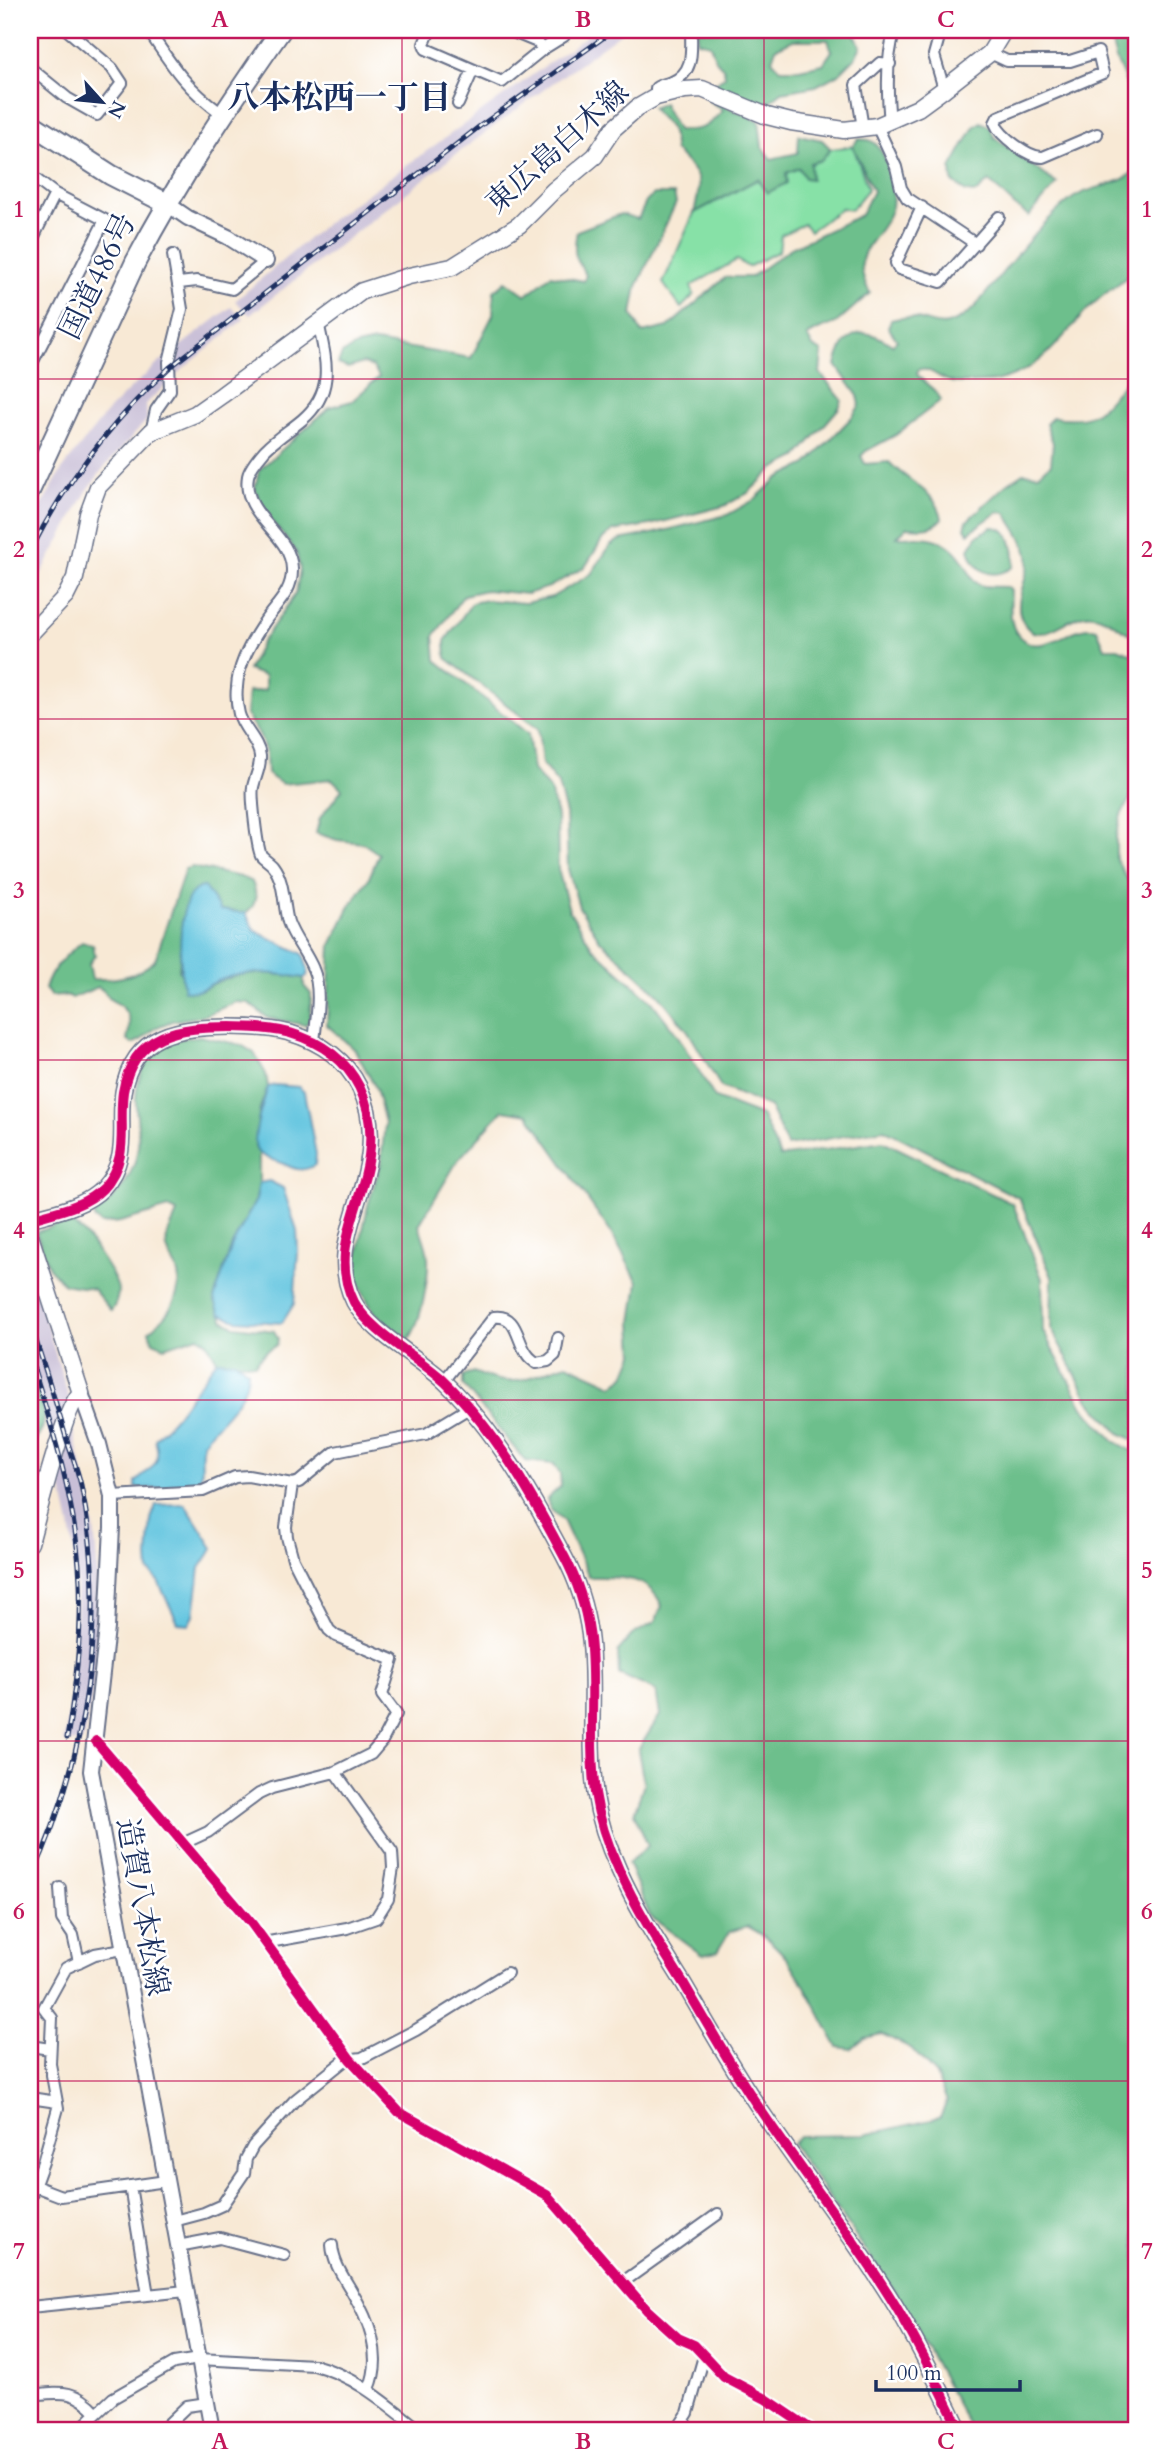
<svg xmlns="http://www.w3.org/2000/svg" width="1166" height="2460" font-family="Cardo,'Noto Serif JP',serif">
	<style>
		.industrial { fill: #c9bfd7 }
		.green { fill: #87e1a7; stroke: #518882; stroke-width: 2 }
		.forest { fill: #6dbf8c; stroke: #447775; stroke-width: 2; fill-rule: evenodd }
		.water { fill: #61c4df; stroke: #3e7a9e; stroke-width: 2 }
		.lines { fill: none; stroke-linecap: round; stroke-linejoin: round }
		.street-casing { stroke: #687088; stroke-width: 14 }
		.secondary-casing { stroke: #687088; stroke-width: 18 }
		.primary-casing { stroke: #687088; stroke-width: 19 }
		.highway-casing { stroke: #687088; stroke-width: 23 }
		.street { stroke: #fff; stroke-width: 10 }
		.secondary { stroke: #fff; stroke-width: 14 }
		.primary { stroke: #fff; stroke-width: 16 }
		.highway { stroke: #fff; stroke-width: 19 }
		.rail-casing { stroke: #1b2f5e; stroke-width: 5 }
		.rail { stroke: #fff; stroke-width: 2.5; stroke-dasharray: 8; stroke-linecap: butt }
		.cycleway-casing { stroke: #fff; stroke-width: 15 }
		.cycleway { stroke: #d6006c; stroke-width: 10 }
		.grid { fill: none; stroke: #c2185b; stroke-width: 2; stroke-opacity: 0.55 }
		.labels { text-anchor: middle; stroke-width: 5; stroke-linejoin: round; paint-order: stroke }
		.street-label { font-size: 30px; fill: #1b2f5e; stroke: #fff }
		.neighbourhood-label { font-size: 32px; font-weight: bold; fill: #1b2f5e; stroke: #fff }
		.neatline { fill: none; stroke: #c2185b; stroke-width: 2.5 }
		.grid-label { font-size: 23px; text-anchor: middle; font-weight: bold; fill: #c2185b }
	</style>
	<rect width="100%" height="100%" fill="#fff"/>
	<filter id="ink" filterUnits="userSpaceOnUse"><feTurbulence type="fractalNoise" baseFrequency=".0143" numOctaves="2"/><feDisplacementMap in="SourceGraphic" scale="14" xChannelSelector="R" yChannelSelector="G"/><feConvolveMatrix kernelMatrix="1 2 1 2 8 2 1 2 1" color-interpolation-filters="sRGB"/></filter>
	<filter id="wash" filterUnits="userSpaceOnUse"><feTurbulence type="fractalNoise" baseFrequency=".00686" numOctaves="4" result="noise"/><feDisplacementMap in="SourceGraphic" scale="28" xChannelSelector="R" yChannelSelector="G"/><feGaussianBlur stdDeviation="1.57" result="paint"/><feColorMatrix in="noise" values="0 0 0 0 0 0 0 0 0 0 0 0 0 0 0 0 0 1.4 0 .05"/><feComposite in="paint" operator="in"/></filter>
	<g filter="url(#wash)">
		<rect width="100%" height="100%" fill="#f8e9d5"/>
		<!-- industrial -->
		<path class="industrial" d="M595,30H625L451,158L250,315L235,301L328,222Z
			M231,307L244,319L176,375L146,404L147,420L102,470L87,491L30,594V526L63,468L108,411L130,389L162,360Z
			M30,1254L44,1316L75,1418L73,1431L86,1483L94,1528L97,1565V1647L94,1683L83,1741L64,1742L73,1683L77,1575L70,1525L46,1418L30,1367Z"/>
		<!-- green -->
		<path class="green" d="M853,146L868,189L851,210L842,208L810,231L804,224L781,235L779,251L748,267L737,260L691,286L694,295L681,308L663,283L694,213L758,179L786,173L821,160L831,149Z"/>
		<!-- forest -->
		<path class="forest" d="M698,30H852L861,46L855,58L839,74L816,86L782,92L764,106L713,85L725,76L724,69L715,59L710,44L697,41ZM793,40H828L832,51L823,64L799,69H780L772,60L776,48Z
			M1108,30H1136V107L1116,59Z
			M711,100L759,121L762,147L771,159L798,153L799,135L822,140L831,149L821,160L810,163L811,179L805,178L799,168L786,173L787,183L767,193L758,179L694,213C703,176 700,176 674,150C674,123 666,126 652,108L663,103L677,130C702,131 707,128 723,110L710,101Z
			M981,122L990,127L994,137L1057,184L1029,216L1015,206L989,181L976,193L966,192L952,181L951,168L974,127Z
			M858,139C862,140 865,139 869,140C887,146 897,193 891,210C880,242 846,249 870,293L836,323L818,330L807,336L813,347L822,352L820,373L842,400L839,408L797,457L773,469L748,493L724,506L650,525L613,531L602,540L585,567L549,587L527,594L486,590L464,595L434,636L436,660L528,734L533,770L550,790L557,816L558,869L569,910L592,947L652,1002L678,1036L715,1098L762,1116L780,1157L883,1141L1013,1204L1042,1279L1043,1331L1083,1407L1114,1441L1136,1453V2430H971L901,2301L792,2144L799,2136L864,2135L940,2118L947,2101L936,2075L911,2048L882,2034L864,2038L851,2049L838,2047C811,2003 796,1950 747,1926L729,1932L717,1952L702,1955L650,1916L628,1863L648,1846L634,1813L644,1784L638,1750L660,1715L656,1691L619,1674L618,1651L632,1635L655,1622L662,1606C648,1574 619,1577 589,1577L563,1520L550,1509L547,1499L561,1486L560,1474L554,1464L525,1461L463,1385V1376L473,1372C520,1391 523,1377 567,1364L613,1385L625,1376L634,1354L632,1322L638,1282L612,1234L528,1114L503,1110L458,1160L419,1225C422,1235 427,1246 428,1257C429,1277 421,1327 407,1341L373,1311L359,1285L356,1264L368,1205L381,1163L385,1123L376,1088L355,1050L327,1025L331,945L349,908L369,878L379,854L363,843L337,840L316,833L320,818L342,789L332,779L282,784L267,774L266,753L259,734L246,715L248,692L265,690V676L248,670L262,642L296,593L300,569L296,551L265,513L255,488L259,470L330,407L352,401L379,377L373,367L363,363L348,368L338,364L342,354L356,346L375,342L471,358L493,315L494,291L506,281L526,295L551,275L584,281L586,275C574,257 573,252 577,231L621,214L638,219L646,202L654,194H674L676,203L637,286L632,314L642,333L668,327L726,277H751L791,248L861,215L873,191L853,146Z
			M1136,169V270C1121,282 1104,293 1090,307C1058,340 1044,370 995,381C990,382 956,383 952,382C939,379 931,368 918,369L917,374C925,385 935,387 941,400L896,435L866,451L861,456L865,464L889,462C905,480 939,493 942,519C933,530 921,528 907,527L897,537C930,536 950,536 967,568C970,574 973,582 980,585C987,588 1000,586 1008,587L1011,591C1010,609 1008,631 1025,641C1048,655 1073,622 1097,629L1105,648H1118L1136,656V787L1121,815L1116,837V859L1128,880L1136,886V1441L1119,1433L1089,1400L1051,1328L1052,1277L1019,1198L884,1129L787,1146L770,1107L721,1087L688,1031L659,995L600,940L579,907L568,869L566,814L558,784L542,764L538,729L446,658L445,641L472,603L486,600L525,603L552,597L591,574L610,546L619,540L651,534L727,515L754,500L778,478L807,464L852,417L860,405L858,396L836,365C844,331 863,324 892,345L897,340L888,327L891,320C931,309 934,344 974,308C1002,275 1039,222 1073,198C1093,184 1120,188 1136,169Z
			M1136,380V637C1121,631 1109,617 1093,615C1069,610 1039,654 1022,620C1011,598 1034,573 1027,551C1023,538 1012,525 1006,513L998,512L968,533L965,528L967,521L1007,484L1023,473L1039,474L1051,464L1053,443L1046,424L1053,417C1098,423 1098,410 1126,381Z
			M992,527C1012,527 1016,552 1013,567C992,581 975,572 969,549L977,536Z
			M192,867L241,877L252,882C258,895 257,905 246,913L220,910L204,887L183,918L179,971L201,990C238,969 263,971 304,978V986L311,994L310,1020L305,1025L268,1018L248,1003L236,1002L203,1016L172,1021L157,1027L141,1040L132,1044L127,1039C131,1026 131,1015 120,1005C118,1003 113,1002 110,999C105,993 106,991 98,987L72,998L61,995L51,996L45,989C51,968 66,955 82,942L93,945L95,955L89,964L92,979C116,980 137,977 155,960L185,869Z
			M200,1036L241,1045L254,1053L266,1074L268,1087L260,1108L255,1147L259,1154V1183L256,1200L232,1245L214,1299L224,1321L235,1326L274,1331L278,1338L277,1345L265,1352L255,1364L217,1360L206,1341L198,1336L165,1347L153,1342L149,1331C167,1317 182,1298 178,1274C176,1265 169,1257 167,1248C164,1233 174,1225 177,1212L169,1208L120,1222L101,1224L94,1218L95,1213C118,1197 135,1175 138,1146C140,1129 135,1113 136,1097C137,1075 151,1047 173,1041C182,1038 191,1037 200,1036Z
			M63,1223C65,1224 71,1224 74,1225C85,1231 117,1278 118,1290C118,1298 115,1306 111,1311L93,1289L64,1284L49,1268L36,1232Z
			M30,1367C39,1397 57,1421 30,1446Z"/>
		<!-- water -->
		<path class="water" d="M204,887L220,910L246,913L254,930L259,933L303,954L308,970L307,976L304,978C275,973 248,969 220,980C207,985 198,995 184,990C179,970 174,888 204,887Z
			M275,1085L299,1087L304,1092L316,1154L315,1165C303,1172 296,1170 284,1164C276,1161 264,1158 258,1152C249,1143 264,1099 268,1087Z
			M269,1181L283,1188L297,1231L298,1253L294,1304L282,1323L236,1320L220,1314L214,1299L232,1245L256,1200L259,1183Z
			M217,1360L235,1361L248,1371C248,1401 217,1420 203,1443C199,1459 205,1467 199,1484L181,1489L136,1488V1482C154,1465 162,1464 155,1439L176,1416Z
			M185,1504L213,1548L200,1568L194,1615L189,1624L178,1623L158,1581L149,1571L148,1557L151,1519L156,1505Z"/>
	</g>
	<g filter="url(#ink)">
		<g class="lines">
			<defs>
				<path id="street" d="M148,30C173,67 185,87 222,114
					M430,30L424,44L426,49L502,82L543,49L564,36
					M508,30L537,42L543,49
					M941,30L934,55L944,89
					M990,53L1007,61H1070L1098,52L1103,73L998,117L995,123C1000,136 1029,158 1043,157L1097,134
					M30,68L67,98L97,115L122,83L112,68L67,30
					M656,97V88C661,84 666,84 672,82C695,72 691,50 691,30
					M458,104L473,70
					M890,122C887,93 886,57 895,30
					M877,126L896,167L901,188L907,198L976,244
					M863,128L856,85L880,63L890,64
					M30,175L55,194L105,220L30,367
					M922,207L896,263L899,269L941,282L999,217
					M30,244L55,194
					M179,283L197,281L232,289L266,261
					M151,432L156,410L170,390L169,362L182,309L173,255
					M314,1042C316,1020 322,989 313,969C306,952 294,939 288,922C283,904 285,882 273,866C270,862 264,859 261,855C257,847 251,796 253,787C255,777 261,767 260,756C258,740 243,729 239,714C237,706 236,695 237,687C238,665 251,642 263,624C274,606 293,593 292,569C291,533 241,516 248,476C250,467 259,457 265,450C276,439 290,430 302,420C336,391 326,360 318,322
					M444,1381L494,1317C518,1314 516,1340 527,1354C529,1358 533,1360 536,1363L548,1361L555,1355L558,1338
					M112,1496L203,1491L235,1477L248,1476L292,1484L299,1482L335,1452L426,1434L469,1408
					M96,1741L252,1924L350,2059L399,2112L547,2195L647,2310L678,2338L694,2345L724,2377L766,2399L812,2430
					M182,1844L208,1832L259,1794L272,1788L335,1772L371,1754L382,1741L396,1714L382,1695L393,1660L336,1636L329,1630L293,1559L287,1537L286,1527L292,1484
					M60,1888L62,1919L73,1935L79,1962
					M265,1941L269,1942L347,1928L376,1918L388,1899L393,1868L392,1852L335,1772
					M30,2046L50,2049
					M30,2098L57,2102
					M35,2186L61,2196L166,2181
					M130,2186L148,2295
					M30,2198L43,2162L58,2108L50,2064L52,2018L44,2008L66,1968L95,1954L123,1949
					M174,2221L204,2213L222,2205L244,2173L246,2159L253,2146L294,2101L345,2060L362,2058L416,2030L507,1973
					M332,2245C333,2262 342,2275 351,2290C368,2319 384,2355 369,2389
					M178,2246L220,2238L284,2255
					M623,2282L718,2214
					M30,2307L186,2291
					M30,2395C60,2392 75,2388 97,2413
					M79,2430L113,2398L174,2363L199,2359L314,2365C356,2376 387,2404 420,2430
					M162,2430L187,2406L207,2403
					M677,2430L688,2413L704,2356"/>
				<path id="secondary" d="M166,203L188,218L228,237L266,261
					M30,1219C54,1212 85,1207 103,1188C131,1157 118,1128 123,1092C133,1032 180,1027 230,1027C250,1027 271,1028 290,1033C358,1053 382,1110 365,1176C354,1219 332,1259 354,1302C369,1331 420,1358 445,1382C496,1431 531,1494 564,1556C609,1639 584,1708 595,1793C599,1820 608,1846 619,1870C637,1910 661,1947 684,1984C708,2025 731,2066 757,2105C802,2172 853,2236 895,2305C919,2345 940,2388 960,2430
					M81,1393L99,1444L112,1496V1527L107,1628L91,1771L212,2430"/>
				<path id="primary" d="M30,634L66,596L75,578L88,514L98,487L151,432L195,414L222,395L362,291L409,276L452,267L519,225L554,190L595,156L613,129L637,108L656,97L685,90L702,89L767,116L791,122L844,130L877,126L918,108L944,89L990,53L1004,30
					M30,1236L81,1393C65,1403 37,1518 30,1543"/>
				<path id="highway" d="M30,123L111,175L166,203
					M30,490L135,263C178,181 228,106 281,30"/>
			</defs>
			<!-- street casing -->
			<use href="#street" class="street-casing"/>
			<!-- secondary casing -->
			<use href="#secondary" class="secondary-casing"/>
			<!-- primary casing -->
			<use href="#primary" class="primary-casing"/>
			<!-- highway casing -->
			<use href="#highway" class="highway-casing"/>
			<!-- street -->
			<use href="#street" class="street"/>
			<!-- secondary -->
			<use href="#secondary" class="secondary"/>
			<!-- primary -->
			<use href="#primary" class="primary"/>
			<!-- highway -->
			<use href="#highway" class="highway"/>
			<defs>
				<path id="rail" d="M30,552C65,482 112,421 169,368L480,126L614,30
					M30,1322C42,1359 54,1396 65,1434C70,1451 77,1468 81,1485C109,1618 87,1759 30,1881
					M30,1357C53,1429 77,1506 80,1582C82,1635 76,1686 67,1738"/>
			</defs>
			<!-- rail casing -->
			<use href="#rail" class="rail-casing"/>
			<!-- rail -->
			<use href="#rail" class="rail"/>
			<defs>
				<path id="cycleway" d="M30,1219C54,1212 85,1207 103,1188C131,1157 118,1128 123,1092C133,1032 180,1027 230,1027C250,1027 271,1028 290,1033C358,1053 382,1110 365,1176C354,1219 332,1259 354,1302C369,1331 420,1358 445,1382C496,1431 531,1494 564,1556C609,1639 584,1708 595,1793C599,1820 608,1846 619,1870C637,1910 661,1947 684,1984C708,2025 731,2066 757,2105C802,2172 853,2236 895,2305C919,2345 940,2388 960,2430
					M96,1741L252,1924L350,2059L399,2112L547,2195L647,2310L678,2338L694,2345L724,2377L766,2399L812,2430"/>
			</defs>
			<!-- cycleway casing -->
			<use href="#cycleway" class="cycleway-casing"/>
			<!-- cycleway -->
			<use href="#cycleway" class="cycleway"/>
		</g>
	</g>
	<!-- grid -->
	<path class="grid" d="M402,30V2430M764,30V2430M30,379H1136M30,719H1136M30,1060H1136M30,1400H1136M30,1741H1136M30,2081H1136"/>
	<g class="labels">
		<!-- street labels -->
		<g class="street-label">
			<text transform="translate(557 147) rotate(-42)" y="10">東広島白木線</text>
			<text transform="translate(97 276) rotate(-64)" y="10">国道486号</text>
			<text transform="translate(143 1907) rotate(80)" y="10">造賀八本松線</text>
		</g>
		<!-- neighbourhood labels -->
		<g class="neighbourhood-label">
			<text x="339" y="108">八本松西一丁目</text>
		</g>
	</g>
	<!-- margin -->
	<rect width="1166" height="2460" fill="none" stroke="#fff" stroke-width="77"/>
	<!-- north arrow -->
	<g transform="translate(102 102) rotate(117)" stroke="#ffffff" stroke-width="5" paint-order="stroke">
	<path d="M0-5L12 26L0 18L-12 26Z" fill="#1b2f5e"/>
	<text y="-10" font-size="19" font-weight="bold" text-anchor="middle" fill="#1b2f5e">N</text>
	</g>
	<!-- scale -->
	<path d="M876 2380v10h144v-10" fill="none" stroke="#1b2f5e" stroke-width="3.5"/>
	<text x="886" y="2380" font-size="21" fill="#1b2f5e" stroke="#ffffff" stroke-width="5" paint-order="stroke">100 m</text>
	<rect x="38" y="38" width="1090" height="2384" class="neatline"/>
	<g class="grid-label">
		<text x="220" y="27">A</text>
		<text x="583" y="27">B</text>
		<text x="946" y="27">C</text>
		<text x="19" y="217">1</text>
		<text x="1147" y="217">1</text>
		<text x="19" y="557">2</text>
		<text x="1147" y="557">2</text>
		<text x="19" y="898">3</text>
		<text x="1147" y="898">3</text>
		<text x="19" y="1238">4</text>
		<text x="1147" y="1238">4</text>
		<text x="19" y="1578">5</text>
		<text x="1147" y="1578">5</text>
		<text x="19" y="1919">6</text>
		<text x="1147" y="1919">6</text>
		<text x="19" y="2259">7</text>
		<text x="1147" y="2259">7</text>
		<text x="220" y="2449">A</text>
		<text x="583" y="2449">B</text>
		<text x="946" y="2449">C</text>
	</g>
</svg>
